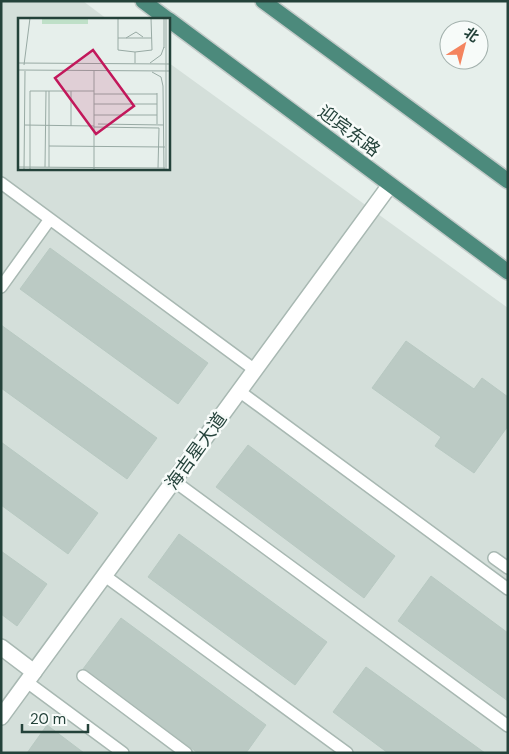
<svg xmlns="http://www.w3.org/2000/svg" width="509" height="754" font-family="'DM Sans','Noto Sans SC',sans-serif">
	<style>
		.built { fill: #d4dfda }
		.building { fill: #bbcac4; stroke: #b8c9c2 }
		.lines { fill: none; stroke-linecap: round; stroke-linejoin: round }
		.service-casing { stroke: #a8b8b2; stroke-width: 14 }
		.minor-casing { stroke: #a8b8b2; stroke-width: 18 }
		.tertiary-casing { stroke: #a8b8b2; stroke-width: 18 }
		.trunk-casing { stroke: #c2cac8; stroke-width: 18 }
		.service { stroke: #fff; stroke-width: 11 }
		.minor { stroke: #fff; stroke-width: 15 }
		.tertiary { stroke: #fff; stroke-width: 15 }
		.trunk { stroke: #4c8a7c; stroke-width: 15 }
		.labels { text-anchor: middle; stroke-width: 5; stroke-linejoin: round; paint-order: stroke }
		.street-label { font-size: 18px; fill: #24423a; stroke: #f7fbf9 }
		.inset-road { fill: none; stroke: #98aaa4; stroke-width: 1 }
		.view { fill: #c2185b; fill-opacity: 0.15; stroke: #c2185b; stroke-width: 2.5 }
		.inset-edge { fill: none; stroke: #24423a; stroke-width: 2.5 }
	</style>
	<rect width="100%" height="100%" fill="#e6efeb"/>
	<!-- built -->
	<path class="built" d="M1,1H83L107,19H19V169H169V63L508,308V753H1Z"/>
	<!-- building -->
	<path class="building" d="M50,248L208,363L178,404L20,289Z
		M1,325L157,438L127,479L1,388Z
		M406,341L474,389L482,378L508,397V426L474,473L435,446L441,437L372,388Z
		M1,442L98,513L68,554L1,505Z
		M248,445L395,556L364,598L216,487Z
		M179,534L327,642L295,685L148,577Z
		M1,551L47,584L17,626L1,614Z
		M431,576L508,633V701L398,621Z
		M121,618L266,725L246,753H198L83,669Z
		M366,667L485,753H388L333,712Z
		M47,725L84,753H27Z"/>
	<g class="lines">
		<defs>
			<path id="service" d="M1,183L255,370
				M1,287L50,219
				M239,391L508,589
				M174,481L508,726
				M494,558L508,568
				M105,576L347,753
				M83,676L186,753
				M27,682L123,753"/>
			<path id="minor" d="M1,647L34,672"/>
			<path id="tertiary" d="M1,717L390,185"/>
			<path id="trunk" d="M143,1L167,19
				M263,1L508,181
				M169,20L508,272"/>
		</defs>
		<!-- service casing -->
		<use href="#service" class="service-casing"/>
		<!-- minor casing -->
		<use href="#minor" class="minor-casing"/>
		<!-- tertiary casing -->
		<use href="#tertiary" class="tertiary-casing"/>
		<!-- trunk casing -->
		<use href="#trunk" class="trunk-casing"/>
		<!-- service -->
		<use href="#service" class="service"/>
		<!-- minor -->
		<use href="#minor" class="minor"/>
		<!-- tertiary -->
		<use href="#tertiary" class="tertiary"/>
		<!-- trunk -->
		<use href="#trunk" class="trunk"/>
	</g>
	<g class="labels">
		<!-- street labels -->
		<g class="street-label">
			<text transform="translate(349 131) rotate(37)" y="6">迎宾东路</text>
			<text transform="translate(196 451) rotate(-54)" y="6">海吉星大道</text>
		</g>
	</g>
	<!-- overview -->
	<g transform="translate(18 18)">
		<rect width="152" height="152" fill="#e6efeb"/>
		<path d="M24,0H70V6H24Z" fill="#bfe0c8"/>
		<path class="inset-road" d="M146,0V30M100,20H134M108,20L118,14L125,19M117,34L100,32V0H137M0,45L153,46M117,45V34L134,32L133,0M132,45L143,37L146,29M6,47L12,0M0,52L153,53M134,54L143,59L145,68M145,68L146,152M53,73V108M139,75V106M76,76H139M76,86H139M76,97H139M80,106L146,107M6,107L76,108M76,109L141,110L140,150M31,128L147,129M0,149L147,150M27,149L28,73M31,149V73M6,152L7,53M12,152V73H76M76,152V53M148,152V0"/>
		<path class="view" d="M75,32L116,88L78,116L37,60Z"/>
		<rect width="152" height="152" class="inset-edge"/>
	</g>
	<!-- border -->
	<rect width="509" height="754" fill="none" stroke="#24423a" stroke-width="5"/>
	<!-- north arrow -->
	<g transform="translate(464 45) rotate(36)"><circle r="24" fill="#f7fbf9" stroke="#a3b1ad"/>
	<path d="M0-4L9 19L0 12L-9 19Z" fill="#f4845f"/>
	<text y="-8" font-size="14" font-weight="bold" text-anchor="middle" fill="#24423a">北</text>
	</g>
	<!-- scale -->
	<path d="M22 724v8h66v-8" fill="none" stroke="#24423a" stroke-width="2.5"/>
	<text x="30" y="724" font-size="15" fill="#24423a" stroke="#f7fbf9" stroke-width="4" paint-order="stroke">20 m</text>
</svg>
